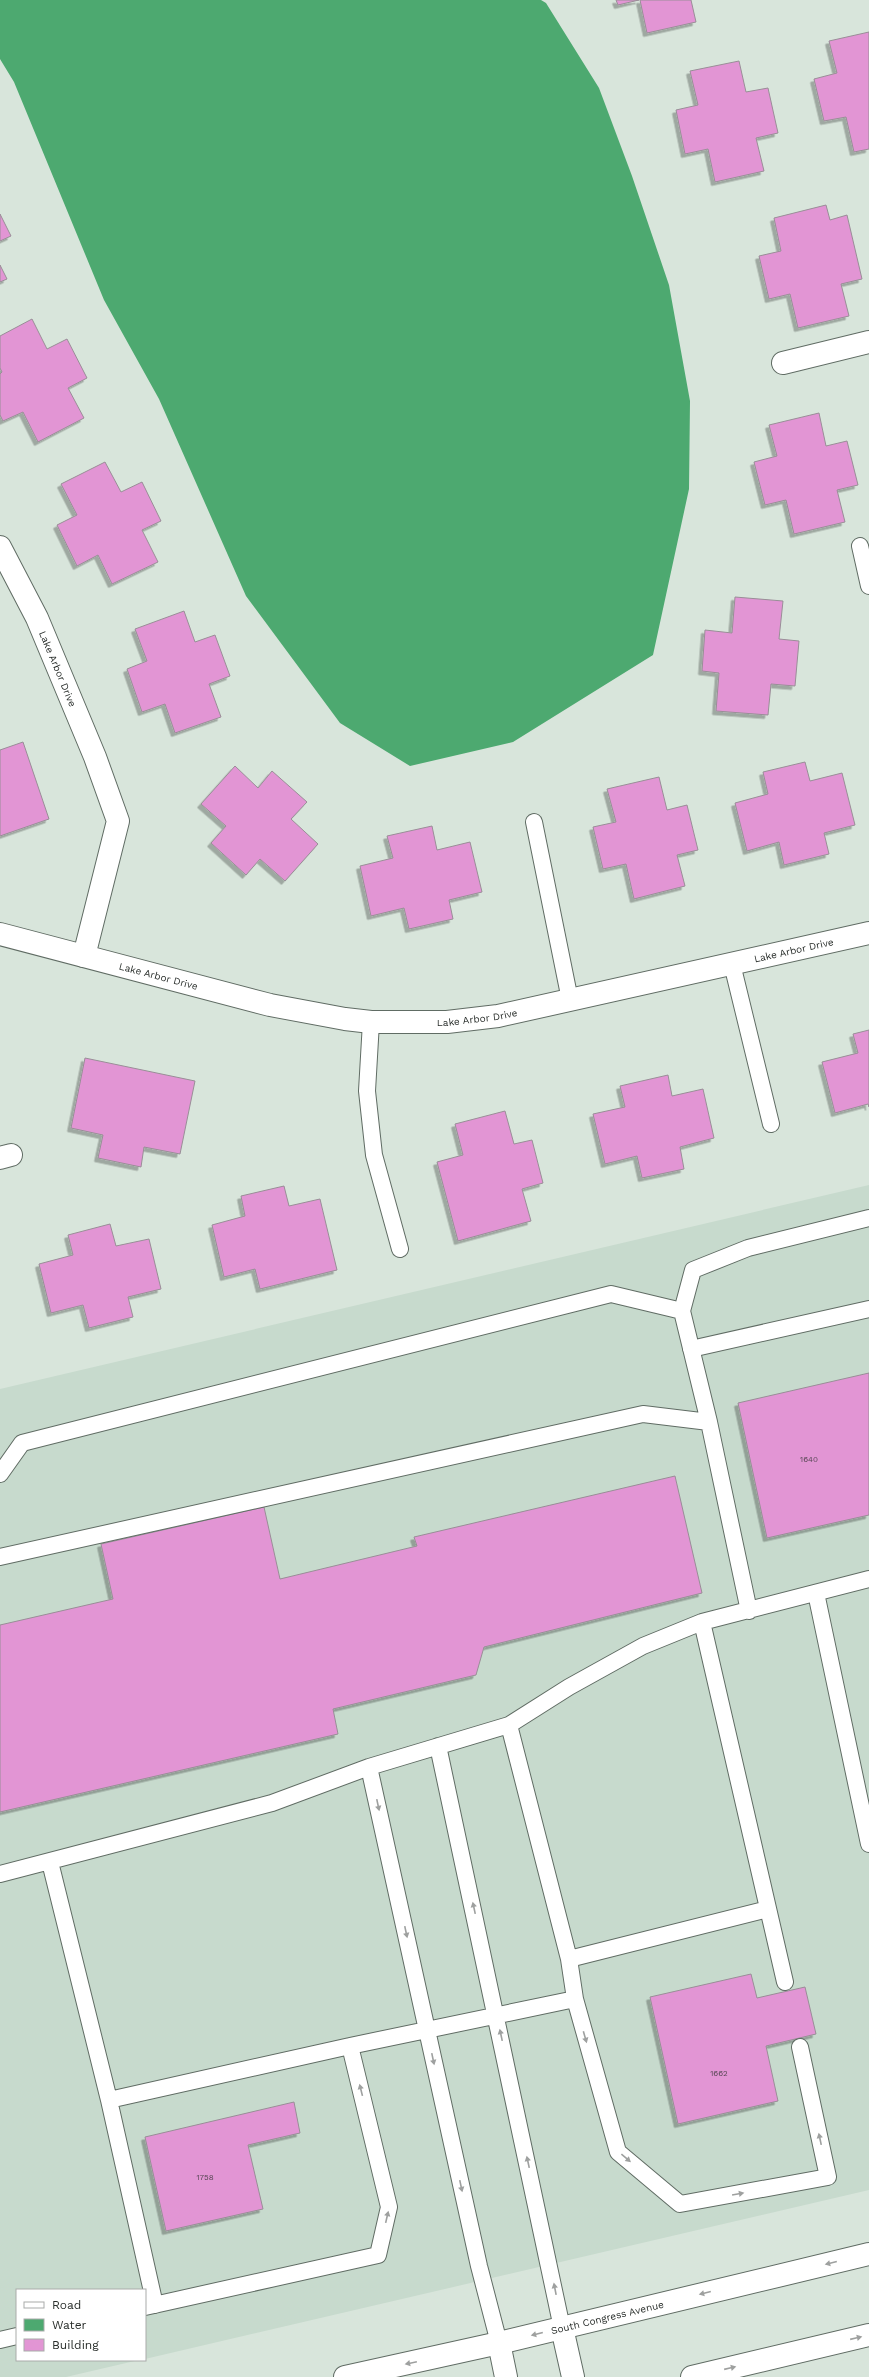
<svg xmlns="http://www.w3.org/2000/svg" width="869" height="2377" font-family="'Work Sans',sans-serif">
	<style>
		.built { fill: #c7dacd }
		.water { fill: #4da970 }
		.building { fill: #e295d4; stroke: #998e97; filter: url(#shadow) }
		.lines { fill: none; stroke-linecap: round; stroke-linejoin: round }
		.lane-casing { stroke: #606c64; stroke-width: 18 }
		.street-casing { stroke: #606c64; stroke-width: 24 }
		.secondary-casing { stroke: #606c64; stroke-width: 24 }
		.lane { stroke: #fff; stroke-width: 16 }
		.street { stroke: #fff; stroke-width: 22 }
		.secondary { stroke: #fff; stroke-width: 22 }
		.oneway { fill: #9ea09f }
		.labels { text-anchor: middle; stroke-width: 3.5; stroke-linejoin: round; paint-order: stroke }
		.number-label { font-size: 8px; fill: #564754 }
		.street-label { font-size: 10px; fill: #282d2a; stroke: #fff }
	</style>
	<defs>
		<filter id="shadow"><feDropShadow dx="-3.5" dy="3.5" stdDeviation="0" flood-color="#0004"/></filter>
	</defs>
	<rect width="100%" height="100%" fill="#d8e5db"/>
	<!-- built -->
	<path class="built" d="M869,1185V2190L145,2359V2290H17V2360H139L66,2377H0V1389Z"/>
	<!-- water -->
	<path class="water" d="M0,0H541L546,3L599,88L632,176L669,285L690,401L689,489L653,655L513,742L410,766L340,723L246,596L159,399L104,300L14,82L0,59Z"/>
	<!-- building -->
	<path class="building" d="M616,0H639L618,5Z
		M640,0H691L696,22L647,33Z
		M869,32V149L854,152L846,117L824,121L814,79L837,73L829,41Z
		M739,61L746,92L768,88L778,133L756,138L764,171L715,182L708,149L685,154L676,110L698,105L690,71Z
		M826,205L830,220L847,215L862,279L841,284L849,316L798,328L790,294L769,299L759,256L781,251L774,218Z
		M0,214L11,236L0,241Z
		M0,265L7,279L0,282Z
		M32,319L47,349L67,339L87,378L68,388L84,418L38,442L23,412L3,421L0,415V374L2,372L0,368V336Z
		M819,413L826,446L847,441L858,485L837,490L845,522L794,534L786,500L765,505L754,462L777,456L769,425Z
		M105,462L121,492L142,482L161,521L142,530L158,562L112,584L98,555L77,566L57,525L77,515L61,484Z
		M735,597L783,601L779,639L799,641L795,686L771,684L768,715L716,711L719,673L702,671L705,630L732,633Z
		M184,611L195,642L215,635L230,676L209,684L221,717L175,733L165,704L142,712L127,669L147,661L135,629Z
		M23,742L49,819L0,836V750Z
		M805,762L810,781L842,773L855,825L824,833L829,854L784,865L779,842L747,851L735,803L768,794L763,772Z
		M235,766L258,788L272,771L307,802L291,819L318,844L285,881L260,859L246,875L211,843L226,826L201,804Z
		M659,777L667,810L687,805L698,850L677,855L685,886L634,899L626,864L603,869L593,827L616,822L607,789Z
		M432,826L437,850L470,842L482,892L449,900L453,919L409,929L404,908L371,916L360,866L393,858L387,836Z
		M869,1030V1107L868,1104L835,1113L822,1062L858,1053L853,1034Z
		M85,1058L195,1081L180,1154L144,1147L141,1167L98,1158L103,1135L71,1128Z
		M668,1075L672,1096L703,1089L714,1138L680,1147L684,1169L642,1178L637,1156L605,1164L593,1114L625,1107L620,1086Z
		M505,1111L514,1144L532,1140L543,1183L522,1189L531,1221L458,1241L437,1162L463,1155L455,1124Z
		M284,1186L289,1206L320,1199L337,1270L260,1289L255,1269L224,1277L212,1225L245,1216L241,1196Z
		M110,1224L116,1246L149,1239L161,1289L128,1297L133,1317L89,1328L83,1305L51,1313L39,1264L73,1255L68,1235Z
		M869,1373V1515L767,1538L738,1403Z
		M675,1476L702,1593L484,1647L476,1675L333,1709L338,1734L0,1812V1625L113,1599L101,1544L264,1507L280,1579L417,1546L414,1537Z
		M751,1974L757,1998L805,1987L816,2034L766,2046L778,2101L678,2124L650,1997Z
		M294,2102L300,2133L248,2145L263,2209L166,2231L145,2137Z"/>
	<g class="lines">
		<defs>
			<path id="lane" d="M860,546L869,586
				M534,822L570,1000
				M732,964L771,1124
				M371,1022L367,1091L374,1155L400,1249
				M691,1349L869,1309
				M0,1474L22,1443L611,1294L682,1311
				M0,1557L643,1414L709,1422
				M816,1593L869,1844
				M749,1611L709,1422L682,1311L693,1270L748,1248L869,1218
				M702,1622L785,1982
				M509,1725L569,1959
				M438,1746L562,2328
				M369,1767L479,2266L499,2343
				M50,1862L109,2100
				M0,1874L272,1803L369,1767L509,1725L569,1687L643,1646L702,1622L869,1579
				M768,1909L569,1959L575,1999L618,2152L680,2204L828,2177L800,2047
				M155,2305L109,2100L350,2046L575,1999
				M145,2307L378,2255L389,2207L350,2046
				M0,2340L17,2336"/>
			<g id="street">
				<path d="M783,363L869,342"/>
				<path id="s1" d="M0,547L37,618L95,757L118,821L84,956"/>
				<path id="s2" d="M0,934L270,1005L345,1019L371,1022H447L498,1016L869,933"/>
				<path d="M0,1158L11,1155"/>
			</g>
			<g id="secondary">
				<path d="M562,2328L573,2377"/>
				<path d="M499,2343L506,2377"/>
				<path id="s3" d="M345,2377L499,2343L869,2254"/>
				<path d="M692,2377L869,2335"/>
			</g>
		</defs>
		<!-- lane casing -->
		<use href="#lane" class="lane-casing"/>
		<!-- street casing -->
		<use href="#street" class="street-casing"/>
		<!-- secondary casing -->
		<use href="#secondary" class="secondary-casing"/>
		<!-- lane -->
		<use href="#lane" class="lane"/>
		<!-- street -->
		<use href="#street" class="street"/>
		<!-- secondary -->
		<use href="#secondary" class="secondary"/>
	</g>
	<!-- one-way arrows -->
	<defs><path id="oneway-solid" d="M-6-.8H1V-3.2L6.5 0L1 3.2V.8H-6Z"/></defs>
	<g class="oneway">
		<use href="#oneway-solid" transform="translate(378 1805) rotate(78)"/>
		<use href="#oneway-solid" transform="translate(474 1908) rotate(-102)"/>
		<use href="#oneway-solid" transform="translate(406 1932) rotate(78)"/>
		<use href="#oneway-solid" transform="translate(501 2035) rotate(-102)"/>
		<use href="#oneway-solid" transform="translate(585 2037) rotate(74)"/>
		<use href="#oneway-solid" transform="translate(433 2059) rotate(78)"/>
		<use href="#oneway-solid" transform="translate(361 2090) rotate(-104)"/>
		<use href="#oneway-solid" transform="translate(820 2139) rotate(-102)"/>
		<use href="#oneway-solid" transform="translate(626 2158) rotate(40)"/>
		<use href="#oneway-solid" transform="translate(528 2162) rotate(-102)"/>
		<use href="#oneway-solid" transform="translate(461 2186) rotate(78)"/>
		<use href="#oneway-solid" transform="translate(738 2194) rotate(-10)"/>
		<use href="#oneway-solid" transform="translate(387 2217) rotate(-77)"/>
		<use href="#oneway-solid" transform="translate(831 2263) rotate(166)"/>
		<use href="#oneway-solid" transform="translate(555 2289) rotate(-101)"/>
		<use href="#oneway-solid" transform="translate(705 2293) rotate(166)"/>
		<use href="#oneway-solid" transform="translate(537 2334) rotate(166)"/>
		<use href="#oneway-solid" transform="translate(856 2338) rotate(-13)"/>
		<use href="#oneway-solid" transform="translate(411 2363) rotate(168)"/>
		<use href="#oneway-solid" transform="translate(730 2368) rotate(-13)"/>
	</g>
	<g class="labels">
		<!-- number labels -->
		<g class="number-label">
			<text x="809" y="1462">1640</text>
			<text x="719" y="2076">1662</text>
			<text x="205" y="2180">1758</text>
		</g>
		<!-- street labels -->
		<g class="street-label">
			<text dy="4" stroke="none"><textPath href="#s1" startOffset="135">Lake Arbor Drive</textPath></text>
			<text dy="4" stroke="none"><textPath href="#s2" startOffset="812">Lake Arbor Drive</textPath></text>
			<text dy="4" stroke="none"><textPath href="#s2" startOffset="164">Lake Arbor Drive</textPath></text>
			<text dy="4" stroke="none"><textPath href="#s2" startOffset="488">Lake Arbor Drive</textPath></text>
			<text dy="4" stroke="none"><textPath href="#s3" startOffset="269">South Congress Avenue</textPath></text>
		</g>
	</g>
	<!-- legend -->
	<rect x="16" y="2289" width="130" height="72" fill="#ffffff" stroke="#a9abaa"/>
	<rect x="24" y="2302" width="20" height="6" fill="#ffffff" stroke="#a9abaa"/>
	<text x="52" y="2309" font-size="12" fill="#282d2a">Road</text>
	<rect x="24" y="2319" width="20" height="12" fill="#4da970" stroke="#a9abaa"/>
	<text x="52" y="2329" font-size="12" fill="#282d2a">Water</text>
	<rect x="24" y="2339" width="20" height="12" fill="#e295d4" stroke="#a9abaa"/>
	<text x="52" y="2349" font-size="12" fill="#282d2a">Building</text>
</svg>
